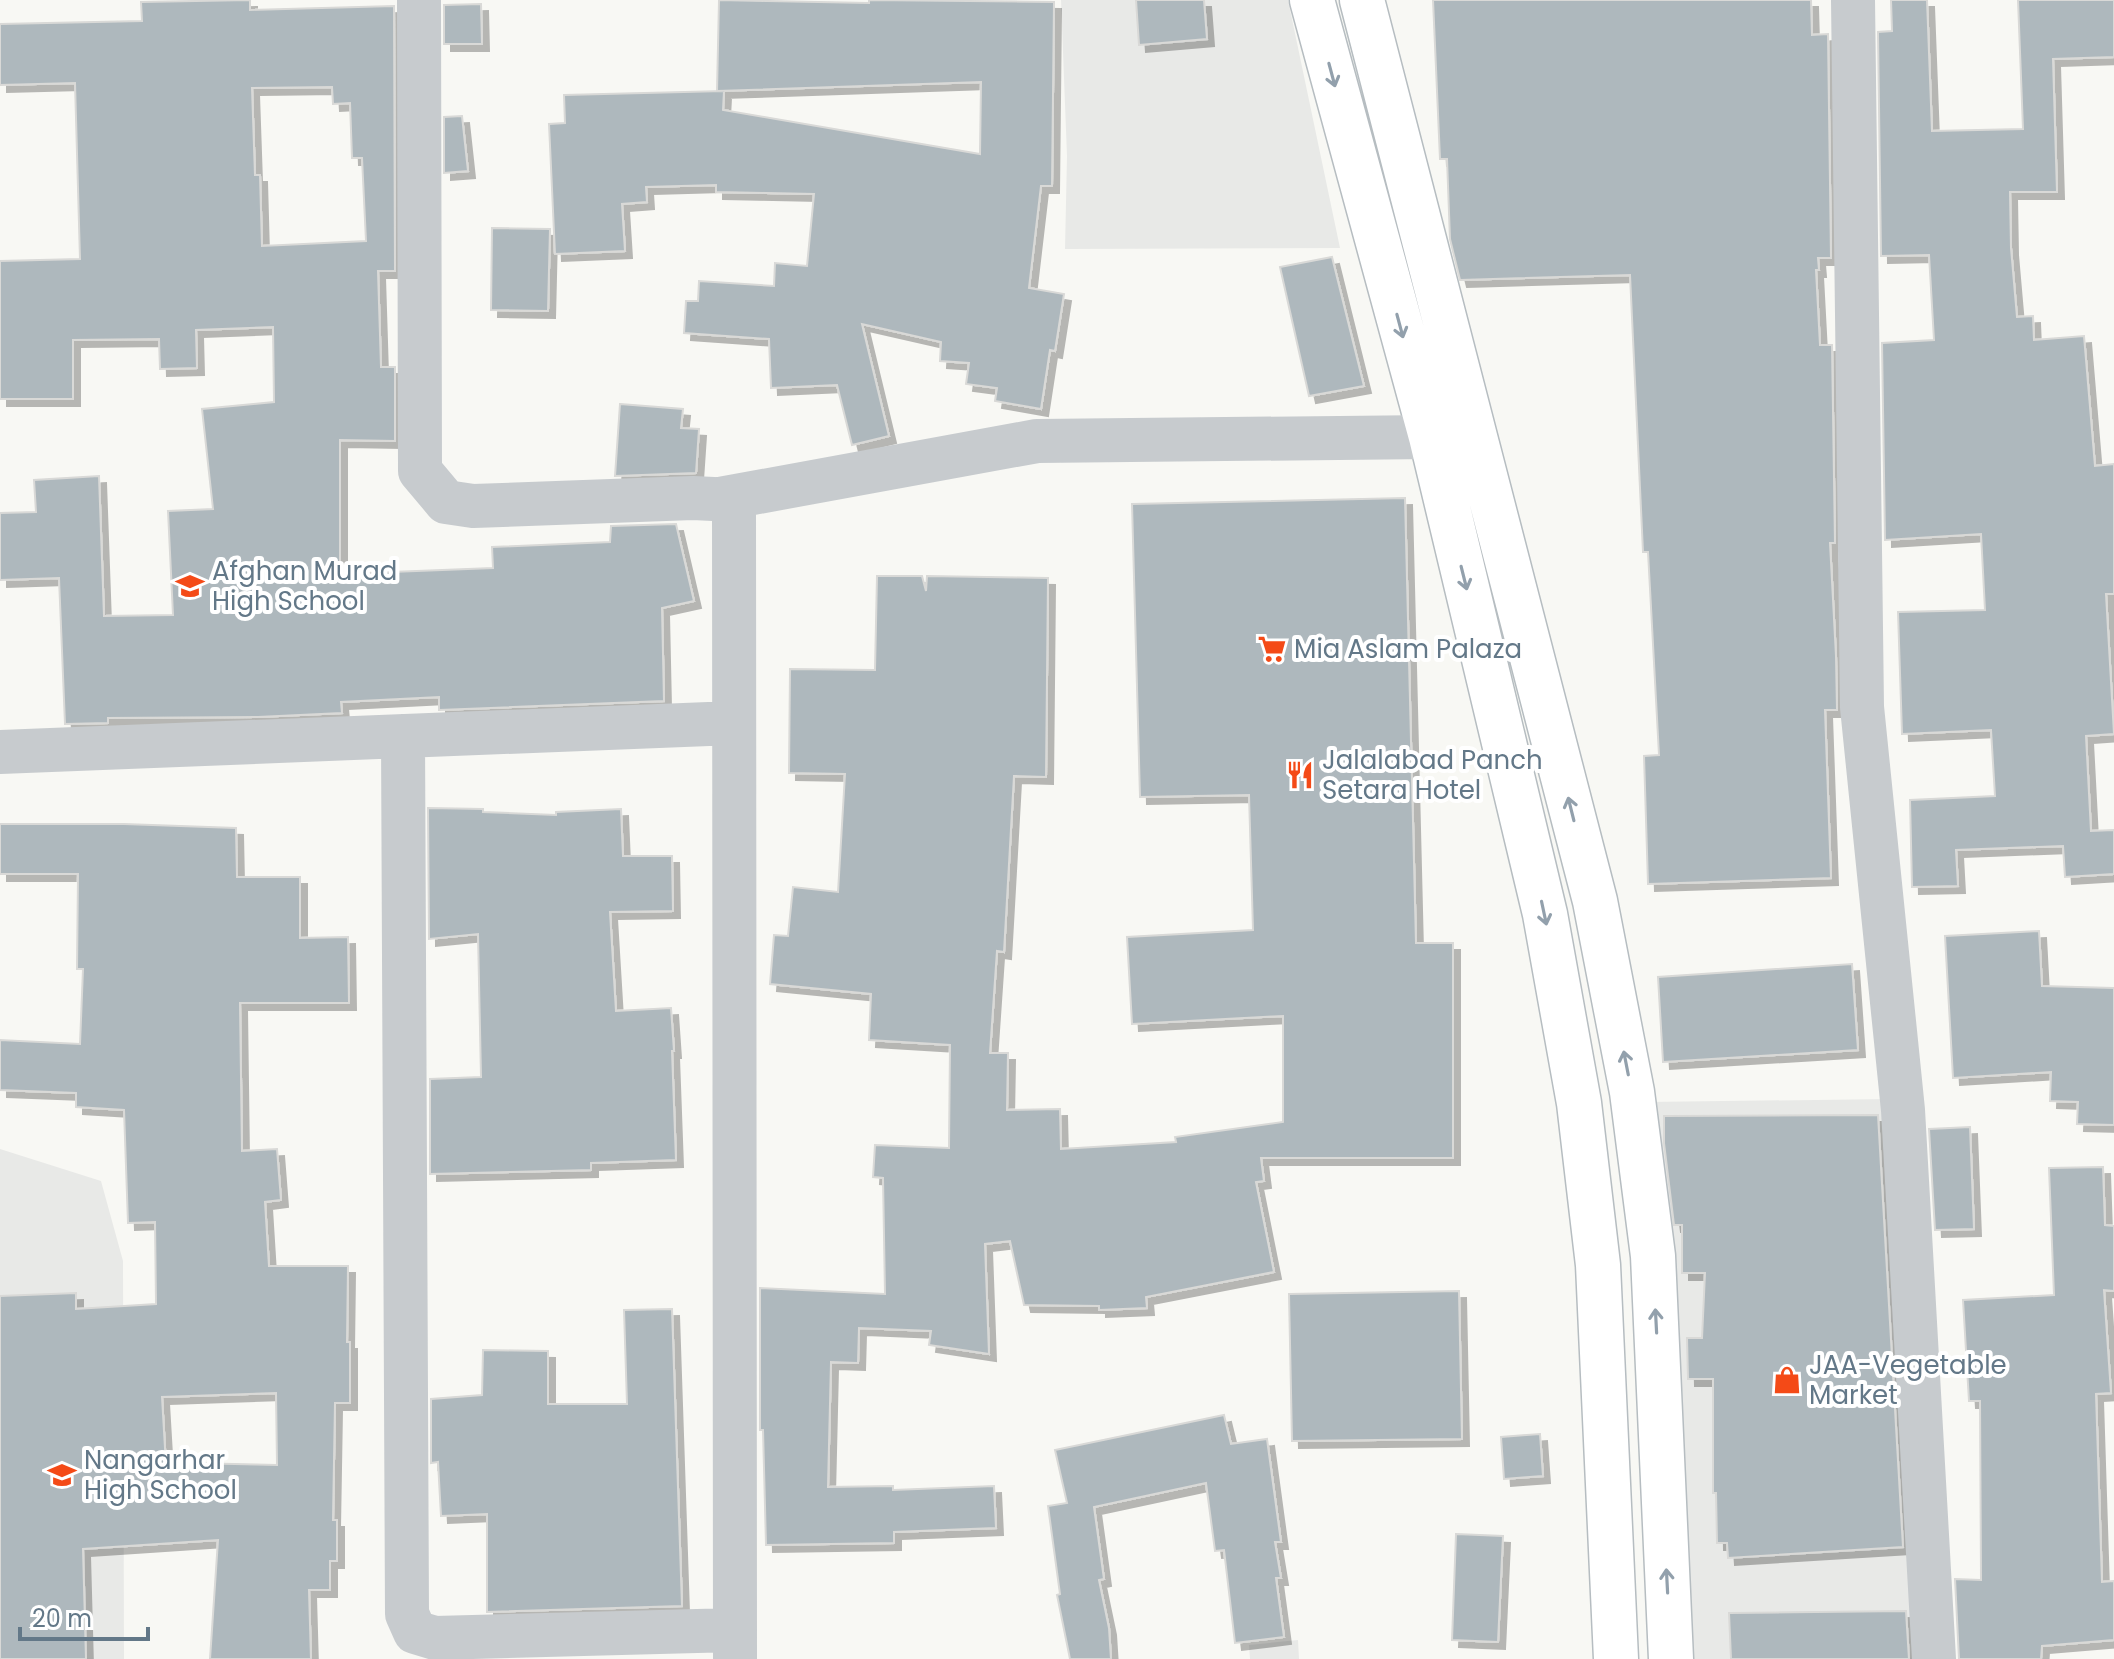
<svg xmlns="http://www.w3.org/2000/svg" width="2114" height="1659" font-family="Poppins,sans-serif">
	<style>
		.built { fill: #e8e9e7 }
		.building { fill: #aeb8bd; stroke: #d9d9d7; stroke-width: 2; fill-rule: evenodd; filter: url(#shadow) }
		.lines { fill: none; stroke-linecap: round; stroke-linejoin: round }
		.secondary-casing { stroke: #b6bdc1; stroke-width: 47 }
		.street { stroke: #c7cbce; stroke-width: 44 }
		.secondary { stroke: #fff; stroke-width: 44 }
		.oneway { stroke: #92a0ac }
		.labels { text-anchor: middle; stroke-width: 8; stroke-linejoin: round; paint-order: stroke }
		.poi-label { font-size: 26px; fill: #637888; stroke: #fff; text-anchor: start }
	</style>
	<defs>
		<filter id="shadow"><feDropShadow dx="7" dy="7" stdDeviation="0" flood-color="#0004"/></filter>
	</defs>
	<rect width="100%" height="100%" fill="#f8f8f4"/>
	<!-- built -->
	<path class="built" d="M1061,0H1288L1340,248L1065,249L1067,156Z
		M1892,1099L1921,1659H1690L1647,1102Z
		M0,1149L101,1181L123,1261L124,1659H0Z
		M1298,1640L1299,1659H1250L1249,1645Z"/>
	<!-- building -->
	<path class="building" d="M250,0V10L394,6L395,271H378L381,367H395V441L340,440V574L493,568L492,547L610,542L611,526L676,524L694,601L662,608L664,701L439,710V697L341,702L342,713L258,717L108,718V723L65,724L59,578L0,580V513L36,512L34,480L99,476L104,616L173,615L168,511L213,509L202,409L274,402L273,327L196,330L197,368L160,369L159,339L73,340V399H0V261L80,259L75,83L0,85V24L142,21L141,2ZM332,87L333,104L350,103L352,158H362L366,241L262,246L260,175H255L252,88Z
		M719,0L869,3V0L1054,2L1052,186H1041L1029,288L1064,294L1055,351L1050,350L1041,409L995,401L997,388L966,384L969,363L940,361L941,342L862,324L889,436L852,445L837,385L771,388L769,339L684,333L686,301H698L699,281L774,286L775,263L807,266L814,194L716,192V185L646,187L647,202L622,204L625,251L555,254L549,124L565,123L564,95L724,91L723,110L980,154L981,82L717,91Z
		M1136,0H1204L1207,39L1139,45Z
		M1433,0H1811L1812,35L1828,34L1831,258H1818L1819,270H1816L1820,345H1832L1835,543H1830L1836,656L1837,710H1825L1831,878L1648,884L1644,756L1659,755L1648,552H1643L1630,275L1460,280L1450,239L1447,159H1440Z
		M1891,0H1927L1932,131L2023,129L2018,0H2114V57L2053,59L2057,192H2010L2011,248L2017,317L2033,316L2034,340L2084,336L2095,466L2114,464V594H2106L2114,734L2086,736L2091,831L2114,830V874L2065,877L2063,846L1956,850L1958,886L1912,887L1910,800L1995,796L1991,730L1902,734L1898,612L1985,610L1981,534L1885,540L1882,343L1934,340L1929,255L1881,256L1878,32L1892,31Z
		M481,4L482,44H444V5Z
		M462,116L468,171L444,173V117Z
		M492,228L550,229L548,311L491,310Z
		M1332,257L1364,386L1309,396L1280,267Z
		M620,404L683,409L681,428L699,429L696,473L615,476Z
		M1405,498L1416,943H1453V1158H1261L1264,1181L1256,1182L1274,1272L1146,1297L1147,1308L1099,1310V1306L1024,1305L1010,1241L985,1244L989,1354L929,1345L931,1331L859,1328L858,1363L831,1362L828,1487L893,1486V1490L994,1486L996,1528L894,1532V1543L766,1545L763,1430H760V1288L885,1294L883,1178L873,1177L875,1145L949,1148L950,1045L869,1040L871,994L770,984L774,935L788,936L793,887L838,892L845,774L789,773L790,669L875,670L877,576H922L926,591L927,576L1048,578L1046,777L1014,776L1004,952L997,951L990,1053H1008L1007,1110L1060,1109L1061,1149L1176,1142L1175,1137L1283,1122V1016L1132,1024L1127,937L1253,930L1249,795L1140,797L1132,504Z
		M428,808L483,809V812L556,815V812L621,809L623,856H672L673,911L610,912L616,1011L671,1008L674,1051H672L676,1160L591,1163V1170L430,1174V1079L481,1077L478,934L429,939Z
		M0,824H124L236,828L237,877H300V938L348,937L349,1003H240L242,1151L277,1149L281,1200L265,1202L269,1266H348L347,1342H350V1403H335L333,1520H337V1561H330V1590H309L311,1659H210L218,1540L83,1549L86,1659H0V1296L76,1293V1309L156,1304L155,1222L128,1223L124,1110L76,1107V1093L0,1090V1040L80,1044L83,969H77L78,874H0ZM276,1393L277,1465L192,1463L166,1465L162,1397Z
		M2039,931L2042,986L2114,988V1125L2077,1124L2078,1102L2050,1101L2051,1072L1953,1078L1945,936Z
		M1852,964L1858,1050L1663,1062L1658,977Z
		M1878,1115L1903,1547L1728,1558L1727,1543H1717L1716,1493H1713V1379H1688L1687,1338H1702L1705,1273H1682V1225H1674L1664,1143V1116Z
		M1970,1127L1974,1229L1935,1230L1929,1129Z
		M2103,1167L2105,1225L2114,1226V1291L2104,1290L2111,1393L2096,1394L2102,1582L2114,1581V1640L2042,1646L2041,1659H1959L1955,1579L1981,1580L1980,1401H1969L1963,1300L2054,1295L2049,1168Z
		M1459,1291L1462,1439L1292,1441L1289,1294Z
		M672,1309L682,1606L487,1612V1514L441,1516L438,1462L431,1463V1399L482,1395L483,1350L548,1351V1404H627L624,1310Z
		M1224,1415L1231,1444L1267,1439L1281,1542H1275L1281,1578H1276L1284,1637L1235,1643L1224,1550L1215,1551L1206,1483L1094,1507L1104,1579L1099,1580L1109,1628L1111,1659H1070L1057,1595L1060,1594L1048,1506L1067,1503L1055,1450Z
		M1540,1434L1543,1476L1504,1479L1501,1437Z
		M1456,1534L1503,1536L1498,1642L1452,1640Z
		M1906,1611L1909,1659H1731L1729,1613Z"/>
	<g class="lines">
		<defs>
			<path id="secondary" d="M1312,0L1431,437L1545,914L1579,1103L1598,1265L1616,1659
				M1362,0L1595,901L1632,1092L1653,1256L1671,1659"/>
		</defs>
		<!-- secondary casing -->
		<use href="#secondary" class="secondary-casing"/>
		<!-- street -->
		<path class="street" d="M419,0L420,471L446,502L473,506L693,498L734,500L735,1659
			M1853,0L1862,707L1903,1110L1934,1659
			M720,499L1037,441L1431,437
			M403,736L407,1614L415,1632L435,1638L735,1630
			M0,752L734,723"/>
		<!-- secondary -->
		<use href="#secondary" class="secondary"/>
	</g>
	<!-- one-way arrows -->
	<defs><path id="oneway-shaft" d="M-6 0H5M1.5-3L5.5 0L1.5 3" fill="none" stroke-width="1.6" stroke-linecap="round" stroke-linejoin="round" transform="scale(2)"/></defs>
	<g class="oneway">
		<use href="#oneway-shaft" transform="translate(1332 75) rotate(75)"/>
		<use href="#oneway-shaft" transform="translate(1400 326) rotate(75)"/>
		<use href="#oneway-shaft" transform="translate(1464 578) rotate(76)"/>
		<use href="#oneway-shaft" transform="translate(1571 809) rotate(-104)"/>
		<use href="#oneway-shaft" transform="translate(1544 913) rotate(78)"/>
		<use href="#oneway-shaft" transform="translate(1626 1063) rotate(-101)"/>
		<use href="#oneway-shaft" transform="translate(1656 1321) rotate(-93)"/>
		<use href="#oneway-shaft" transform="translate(1667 1581) rotate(-93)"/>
	</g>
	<!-- icons -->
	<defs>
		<symbol id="school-bare" viewBox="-9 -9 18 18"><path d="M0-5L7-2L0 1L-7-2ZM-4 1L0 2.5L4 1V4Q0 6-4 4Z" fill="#f44a17" stroke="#fff" stroke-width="2.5" paint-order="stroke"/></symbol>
		<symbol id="supermarket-bare" viewBox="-9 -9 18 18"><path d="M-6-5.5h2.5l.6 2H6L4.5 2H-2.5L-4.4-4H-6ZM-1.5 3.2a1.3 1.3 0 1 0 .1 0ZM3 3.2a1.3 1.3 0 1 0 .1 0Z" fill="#f44a17" stroke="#fff" stroke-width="2.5" paint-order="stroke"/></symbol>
		<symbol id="restaurant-bare" viewBox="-9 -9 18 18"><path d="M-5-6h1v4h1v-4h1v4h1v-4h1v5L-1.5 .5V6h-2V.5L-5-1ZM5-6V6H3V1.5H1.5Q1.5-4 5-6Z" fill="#f44a17" stroke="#fff" stroke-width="2.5" paint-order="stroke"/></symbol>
		<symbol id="shop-bare" viewBox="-9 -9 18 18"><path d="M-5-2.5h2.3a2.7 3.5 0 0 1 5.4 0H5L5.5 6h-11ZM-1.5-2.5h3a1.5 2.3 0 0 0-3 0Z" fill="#f44a17" stroke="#fff" stroke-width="2.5" paint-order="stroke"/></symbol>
	</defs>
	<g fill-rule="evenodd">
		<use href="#school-bare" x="170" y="566" width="40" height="40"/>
		<use href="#supermarket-bare" x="1252" y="629" width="40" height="40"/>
		<use href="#restaurant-bare" x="1280" y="755" width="40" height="40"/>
		<use href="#shop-bare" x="1767" y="1360" width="40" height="40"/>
		<use href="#school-bare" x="42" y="1455" width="40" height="40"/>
	</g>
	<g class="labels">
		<!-- poi labels -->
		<g class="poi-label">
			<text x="212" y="580">Afghan Murad<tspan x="212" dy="30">High School</tspan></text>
			<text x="1294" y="658">Mia Aslam Palaza</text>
			<text x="1322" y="769">Jalalabad Panch<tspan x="1322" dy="30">Setara Hotel</tspan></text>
			<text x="1809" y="1374">JAA-Vegetable<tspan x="1809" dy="30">Market</tspan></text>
			<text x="84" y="1469">Nangarhar<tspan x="84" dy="30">High School</tspan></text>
		</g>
	</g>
	<!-- scale -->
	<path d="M20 1627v12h128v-12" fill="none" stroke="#637888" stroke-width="4"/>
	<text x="32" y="1627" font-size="24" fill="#637888" stroke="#ffffff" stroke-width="6" paint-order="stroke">20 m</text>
</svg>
